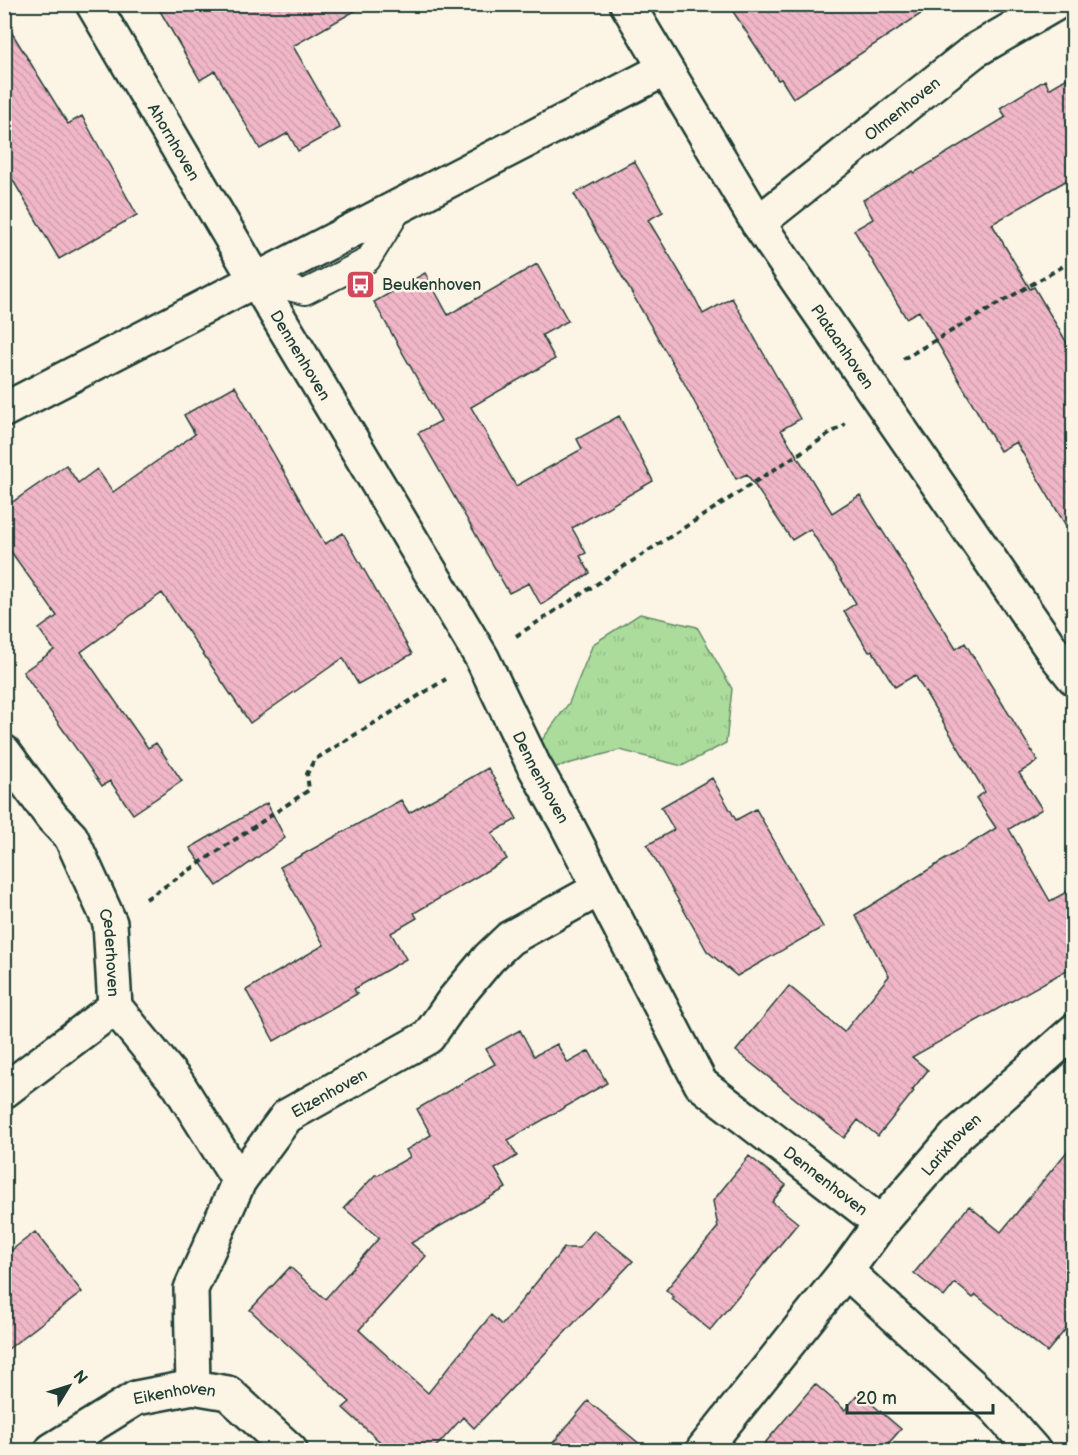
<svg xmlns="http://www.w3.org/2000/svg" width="1078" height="1455" font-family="'Balsamiq Sans',sans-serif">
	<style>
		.park { fill: url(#park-tufts); stroke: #668c68; stroke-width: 1.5 }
		.building { fill: url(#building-back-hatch); stroke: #1f3d34; stroke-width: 1.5 }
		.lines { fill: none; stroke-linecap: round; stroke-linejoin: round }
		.service-casing { stroke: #1f3d34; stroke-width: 28 }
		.minor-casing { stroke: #1f3d34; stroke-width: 38 }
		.path { stroke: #1f3d34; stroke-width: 4; stroke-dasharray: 6 4.5; stroke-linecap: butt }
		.service { stroke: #fcf5e5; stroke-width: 24 }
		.minor { stroke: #fcf5e5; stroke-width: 33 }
		.labels { text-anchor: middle; stroke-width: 5; stroke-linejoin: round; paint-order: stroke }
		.street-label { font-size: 16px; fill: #1f3d34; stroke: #fcf5e5 }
		.poi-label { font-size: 16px; fill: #1f3d34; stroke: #fcf5e5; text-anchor: start }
	</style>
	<defs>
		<pattern id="park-tufts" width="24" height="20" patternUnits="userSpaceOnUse" patternTransform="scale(1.5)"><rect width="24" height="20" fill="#acdc9c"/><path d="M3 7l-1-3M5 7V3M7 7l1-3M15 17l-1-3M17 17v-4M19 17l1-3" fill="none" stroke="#94be87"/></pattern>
		<pattern id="building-back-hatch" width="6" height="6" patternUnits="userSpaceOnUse" patternTransform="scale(1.5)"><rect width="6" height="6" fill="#f1b7c8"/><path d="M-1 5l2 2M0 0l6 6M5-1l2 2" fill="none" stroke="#ce9eac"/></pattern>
	</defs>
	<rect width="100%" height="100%" fill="#fcf5e5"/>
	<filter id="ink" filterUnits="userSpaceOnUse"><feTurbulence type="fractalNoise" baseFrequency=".0167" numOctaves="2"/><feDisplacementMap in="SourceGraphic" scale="12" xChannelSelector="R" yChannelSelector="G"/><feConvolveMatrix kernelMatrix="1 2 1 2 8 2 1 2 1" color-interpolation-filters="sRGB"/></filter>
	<g filter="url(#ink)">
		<!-- park -->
		<path class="park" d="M640,614L697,627L732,689L726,743L682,766L620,750L552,768L539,744L569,703L593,644Z"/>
		<!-- building -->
		<path class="building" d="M156,4H367L293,46L340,128L298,151L288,133L260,149L215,71L200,80Z
			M728,4H936L793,98L781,79L778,80Z
			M4,20L68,124L82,116L137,215L59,259L4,165Z
			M1074,74V176L992,224L1030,289L1034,287L1074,355V539L1016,442L1000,451L919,311L906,318L854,230L873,219L863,200L913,171L914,173L1006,117L1000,108L1045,80L1049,89Z
			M634,161L663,212L648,220L694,296L703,314L732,298L778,379L800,419L781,430L832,513L860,495L956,649L965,643L1038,761L1019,773L1042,809L1009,829L1050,901L1074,888V966L912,1057L928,1070L912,1090L914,1091L878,1136L858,1120L844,1138L736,1051L789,986L844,1032L889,976L855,915L996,828L976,798L985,792L915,675L895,687L872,650L869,652L844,611L856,603L810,529L792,540L747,474L736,479L683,381L574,194Z
			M537,264L568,321L542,335L555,359L471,407L516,486L582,449L577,439L619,416L653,481L572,528L586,553L580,556L590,573L541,605L529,583L509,593L418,433L441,421L374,302L425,273L448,315Z
			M235,386L325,544L343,533L412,654L358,684L343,658L250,723L162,593L81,652L148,748L156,743L182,781L133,814L110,781L102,786L23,672L54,650L39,629L57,616L4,542V508L66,465L78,483L97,469L113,492L195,434L184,415Z
			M488,768L517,819L492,833L507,859L414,913L417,918L391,933L406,959L354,989L357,994L274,1041L246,990L324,945L280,867L401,800L409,813Z
			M712,778L736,820L756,809L823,927L737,976L707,951L647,845L674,830L661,807Z
			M267,803L285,838L217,886L190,848Z
			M520,1030L534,1056L557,1044L568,1063L589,1051L607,1083L508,1140L517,1156L495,1169L506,1188L411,1243L426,1256L359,1330L428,1393L491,1315L502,1325L564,1248H579L594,1230L633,1261L474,1428L463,1417L433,1450H389L343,1408L350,1402L250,1310L290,1267L325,1299L379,1238L344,1208L375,1175H378L410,1157L406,1150L431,1135L417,1109L495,1064L486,1049Z
			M1074,1143V1319L1047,1352L976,1295L973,1298L955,1283L944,1297L914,1273L969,1206L1001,1232Z
			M749,1156L786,1185L772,1202L798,1223L710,1330L672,1299L674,1297L666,1290L718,1227L713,1201Z
			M35,1232L82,1292L4,1352V1256Z
			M815,1384L845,1410L859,1393L901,1429L887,1445L893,1450H759Z
			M588,1401L647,1450H547Z"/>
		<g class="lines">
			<defs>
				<path id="service" d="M256,280L305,292L341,274L368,260L402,205"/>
				<g id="minor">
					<path id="s1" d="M93,4L256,280L482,658L533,764L565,821L701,1084L881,1223"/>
					<path id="s2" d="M627,4L758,223L1055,654L1074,678"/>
					<path id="s3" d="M758,223L974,51L1055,4"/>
					<path d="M4,410L665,69"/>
					<path id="s4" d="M4,752L52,817L71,837L110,923L115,1007L178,1084L239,1181"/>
					<path d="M4,1091L115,1007"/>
					<path d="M846,1271L996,1408L1033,1450"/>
					<path id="s5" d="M193,1387L191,1289L239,1181L287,1116L428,1037L454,1000L489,958L510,938L599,889"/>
					<path id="s6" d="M52,1450L136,1398L193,1387L228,1393L290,1450"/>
					<path id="s7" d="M703,1450L846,1271L881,1223L957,1135L1074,1031"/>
				</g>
			</defs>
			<!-- service casing -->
			<use href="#service" class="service-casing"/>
			<!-- minor casing -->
			<use href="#minor" class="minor-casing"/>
			<!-- path -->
			<path class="path" d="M4,12L18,4
				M903,359L1074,260
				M516,636L845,424
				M146,899L309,790L307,774L314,760L446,679"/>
			<!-- service -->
			<use href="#service" class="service"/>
			<!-- minor -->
			<use href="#minor" class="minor"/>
		</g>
	</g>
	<!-- icons -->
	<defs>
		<symbol id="bus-square" viewBox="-11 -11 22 22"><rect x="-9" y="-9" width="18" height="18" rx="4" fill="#d1495b" stroke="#fcf5e5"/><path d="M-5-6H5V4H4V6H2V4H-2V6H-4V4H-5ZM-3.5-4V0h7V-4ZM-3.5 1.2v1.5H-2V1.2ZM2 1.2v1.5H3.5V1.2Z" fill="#fff"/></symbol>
	</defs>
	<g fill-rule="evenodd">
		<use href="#bus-square" x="344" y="268" width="33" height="33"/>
	</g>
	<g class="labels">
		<!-- street labels -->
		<g class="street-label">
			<text dy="6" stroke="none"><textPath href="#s3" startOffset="184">Olmenhoven</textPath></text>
			<text dy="6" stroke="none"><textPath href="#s1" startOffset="160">Ahornhoven</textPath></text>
			<text dy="6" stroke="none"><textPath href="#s2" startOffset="405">Plataanhoven</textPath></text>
			<text dy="6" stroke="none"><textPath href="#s1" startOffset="408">Dennenhoven</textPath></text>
			<text dy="6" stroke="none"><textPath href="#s1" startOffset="894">Dennenhoven</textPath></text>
			<text dy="6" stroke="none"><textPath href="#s4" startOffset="232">Cederhoven</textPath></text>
			<text dy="6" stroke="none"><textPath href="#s5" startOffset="345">Elzenhoven</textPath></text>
			<text dy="6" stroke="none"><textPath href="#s7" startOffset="394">Larixhoven</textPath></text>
			<text dy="6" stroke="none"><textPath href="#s1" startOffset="1398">Dennenhoven</textPath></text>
			<text dy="6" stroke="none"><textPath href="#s6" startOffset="138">Eikenhoven</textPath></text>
		</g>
		<!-- poi labels -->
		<g class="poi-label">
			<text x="382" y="290">Beukenhoven</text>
		</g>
	</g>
	<!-- margin -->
	<rect width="1078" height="1455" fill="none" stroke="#fcf5e5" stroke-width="24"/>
	<rect x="12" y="12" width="1054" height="1431" fill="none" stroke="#1f3d34" stroke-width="2" filter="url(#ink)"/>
	<!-- north arrow -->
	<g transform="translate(69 1386) rotate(52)" stroke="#fcf5e5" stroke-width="4.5" paint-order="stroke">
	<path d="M0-4.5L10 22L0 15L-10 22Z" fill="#1f3d34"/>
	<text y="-9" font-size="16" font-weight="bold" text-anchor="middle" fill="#1f3d34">N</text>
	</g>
	<!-- scale -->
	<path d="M847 1404v9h146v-9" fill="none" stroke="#1f3d34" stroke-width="3"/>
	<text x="856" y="1404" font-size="18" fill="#1f3d34" stroke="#fcf5e5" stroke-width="4.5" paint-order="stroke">20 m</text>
</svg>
